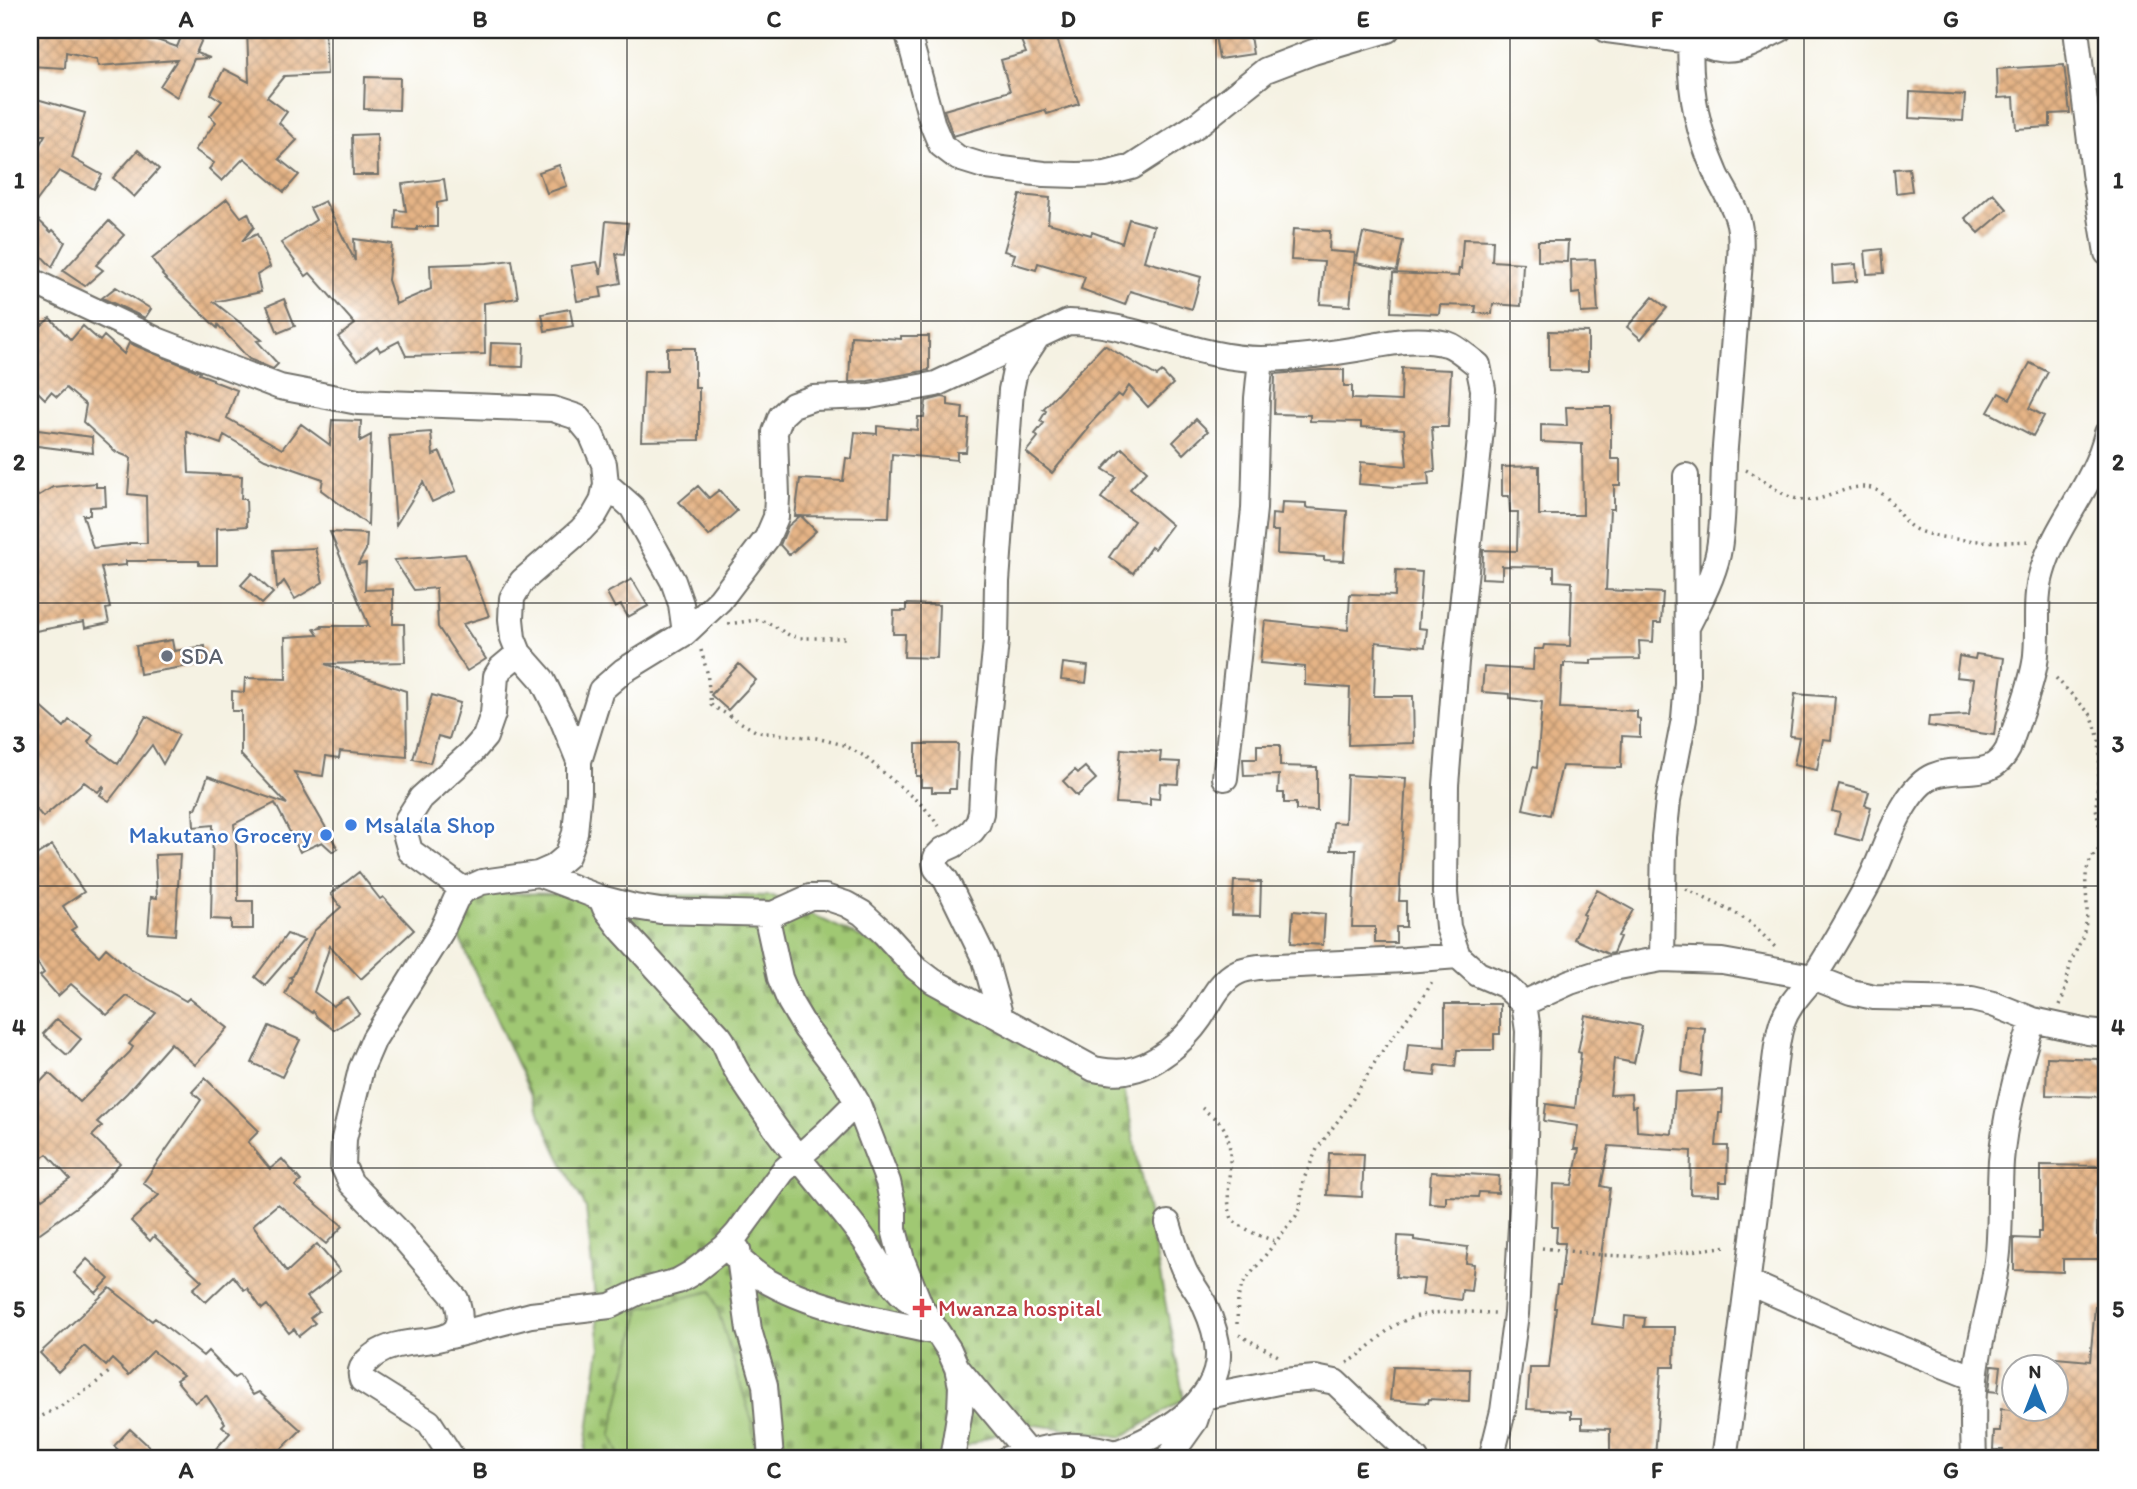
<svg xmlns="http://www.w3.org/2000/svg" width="2137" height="1489" font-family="Itim,sans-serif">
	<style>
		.cemetery { fill: url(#cemetery-stones); stroke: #667a4f; stroke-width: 2 }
		.green { fill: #a0c873; stroke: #667a4f; stroke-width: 2 }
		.building { fill: url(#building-cross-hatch) }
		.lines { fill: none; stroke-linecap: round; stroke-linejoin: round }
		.minor-casing { stroke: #72716b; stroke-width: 28 }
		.path { stroke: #72716b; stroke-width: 3.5; stroke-dasharray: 2 5; stroke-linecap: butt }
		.minor { stroke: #fff; stroke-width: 24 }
		.grid { fill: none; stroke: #2b2b2b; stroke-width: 2; stroke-opacity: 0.55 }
		.worship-dot { fill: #6b7280; stroke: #fff; stroke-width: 2.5 }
		.shop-dot { fill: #3f7fe0; stroke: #fff; stroke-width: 2.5 }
		.health-dot { fill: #e0444e; stroke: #fff; stroke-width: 2.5 }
		.labels { text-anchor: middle; stroke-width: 5; stroke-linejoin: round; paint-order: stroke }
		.worship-label { font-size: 23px; fill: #5b616d; stroke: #fff; text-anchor: start }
		.shop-label { font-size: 23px; fill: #366cbe; stroke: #fff; text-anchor: start }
		.health-label { font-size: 23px; fill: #be3a42; stroke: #fff; text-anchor: start }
		.neatline { fill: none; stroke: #2b2b2b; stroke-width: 2.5 }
		.grid-label { font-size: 23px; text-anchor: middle; font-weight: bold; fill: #2b2b2b }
	</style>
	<defs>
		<pattern id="cemetery-stones" width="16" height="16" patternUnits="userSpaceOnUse" patternTransform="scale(1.75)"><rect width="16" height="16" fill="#a0c873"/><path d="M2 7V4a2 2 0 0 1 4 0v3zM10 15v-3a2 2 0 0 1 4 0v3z" fill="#83a35f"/></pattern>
		<pattern id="building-cross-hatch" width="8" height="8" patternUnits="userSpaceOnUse" patternTransform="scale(1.75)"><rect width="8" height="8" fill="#e5b486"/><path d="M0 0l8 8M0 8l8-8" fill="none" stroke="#ba936e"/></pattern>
	</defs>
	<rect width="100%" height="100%" fill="#fff"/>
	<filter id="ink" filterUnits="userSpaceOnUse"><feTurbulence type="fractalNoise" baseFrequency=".0143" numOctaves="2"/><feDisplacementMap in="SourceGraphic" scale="14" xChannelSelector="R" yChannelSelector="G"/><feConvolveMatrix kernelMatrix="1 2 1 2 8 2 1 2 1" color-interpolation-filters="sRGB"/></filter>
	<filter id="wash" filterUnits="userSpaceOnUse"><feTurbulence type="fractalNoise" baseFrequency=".00686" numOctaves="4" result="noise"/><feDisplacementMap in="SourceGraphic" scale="28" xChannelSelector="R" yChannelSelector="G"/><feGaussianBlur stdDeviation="1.57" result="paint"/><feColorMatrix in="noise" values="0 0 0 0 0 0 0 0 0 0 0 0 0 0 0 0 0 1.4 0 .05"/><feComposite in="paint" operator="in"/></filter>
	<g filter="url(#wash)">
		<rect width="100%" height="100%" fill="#f5f2e3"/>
		<!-- cemetery -->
		<path class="cemetery" d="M480,893L773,896L916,964L1123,1083L1184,1399L1123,1437L1021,1423L936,1459H589L585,1451L600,1348L586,1208L558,1154L454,926Z"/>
		<!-- green -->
		<path class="green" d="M712,1291L751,1418L758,1459H621L611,1434L641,1308Z"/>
		<g id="blocks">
			<!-- building -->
			<path class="building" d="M30,30H148V37L177,47L184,30H206L196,53L210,58L194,59L177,97L160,86L177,60L98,66L97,59L66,52L65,68L30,66Z
				M247,30H325L327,74L284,76L267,97L287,112L279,123L297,140L279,159L299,175L284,192L244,158L222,181L209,169L214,163L195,150L216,122L210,116L222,101L211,94L224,69L249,82Z
				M1017,30H1054L1079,104L1047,114L1045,110L953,136L944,110L1010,91L1001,60L1026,53Z
				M1214,30H1249L1253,54L1219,59Z
				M2064,65L2070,113L2050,114V127L2016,129L2014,97L1998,98L1997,69Z
				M365,77L400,78L399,110L364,109Z
				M1910,92L1965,95L1963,121L1909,118Z
				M30,97L85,113L72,158L102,175L94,189L59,171L30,210V163L45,135H30Z
				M377,134L378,175H353L352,135Z
				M138,150L159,169L134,197L113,178Z
				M559,165L567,186L547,193L539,172Z
				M1909,168L1912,191L1896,193L1894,169Z
				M444,179L447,201L437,203V227H417V230L395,229L396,210L406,211L402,184Z
				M1993,193L2007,209L1979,233L1965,218Z
				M1020,195L1050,198L1048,223L1091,235L1092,232L1122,243L1129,219L1154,226L1144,261L1201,277L1192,309L1130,291L1125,305L1081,289L1085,277L1038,263L1036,270L1012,263L1015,254L1004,251Z
				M227,199L241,217L248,213L254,227L242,241L257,234L270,267L257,275L261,292L214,302L262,340L257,341L278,364L273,369L249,359L218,325L217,328L162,275L163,274L152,259Z
				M325,201L355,261L354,239L392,244L388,280L396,304L431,289L430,265L487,263L512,260L518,298L484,303L485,354L406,356L399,341L380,351L377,346L357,361L338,337L355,324L310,273L306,276L281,243L316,220L310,208Z
				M30,212L51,232L53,230L65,242L52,267L30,244Z
				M109,221L124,235L96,265L103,270L85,286L63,271Z
				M606,221L628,223L624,255L616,254L621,283L600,287L602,297L577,301L571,266L597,262L601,275Z
				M1293,229L1330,231L1329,251L1355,253L1350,306L1320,304L1324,262L1291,260Z
				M1363,233L1403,241L1397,271L1356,263Z
				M1463,239L1493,240L1492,261L1523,263L1521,306L1493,304L1492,314L1475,313L1476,306L1440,305L1439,314L1391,312L1393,273L1458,276L1459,269H1461Z
				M1538,241H1568L1567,262L1538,261Z
				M1882,249L1884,273L1867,274L1865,251Z
				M1595,259L1598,312L1581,313L1580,293L1572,294L1571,260Z
				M1856,264L1857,281L1833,283L1832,266Z
				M116,287L151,309L145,318L102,298Z
				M1653,297L1667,308L1641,339L1627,327Z
				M284,299L295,326L278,333L267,306Z
				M570,309L573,326L545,331L542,314Z
				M30,312L42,325L50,318L71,340L83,326L100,341L104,336L124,354L129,343L200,372L199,374L213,379V381L237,390L227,418L282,449L301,424L330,445L332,420L361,421L360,441L371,435L368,525L321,490L323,479L265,459L224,435L221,444L187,432L189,473L242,476L241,499H246L247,526L217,528V565H199V561H126V565L101,567L110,608L106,609L109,623L85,628L84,622L30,632V501L53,487L96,483V487H105L106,506L90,507V515H83L93,548L129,544V543H147L146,496L128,494L131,458L116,452L83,422L86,405L66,388L57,397L51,392L45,399L30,384Z
				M1549,331L1588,332V371L1549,370Z
				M851,336L901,339V336H929V370L868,381L849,382Z
				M491,343L524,344L523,367L490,366Z
				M1104,345L1157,376L1162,372L1173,384L1148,407L1129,386L1122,397L1118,394L1087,427L1089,428L1052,473L1026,452L1038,437L1035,434L1044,423L1040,421L1046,411L1043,409Z
				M667,348H695V388H699V440L641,441L644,371L667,370Z
				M2030,363L2048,372L2029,408L2044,416L2033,436L1988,412L1999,393L2010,399Z
				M1402,368L1451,370L1448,427H1432L1435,471L1428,472L1429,485L1396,487L1359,484L1361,462L1407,466L1404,429L1361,427V422L1310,421V415L1274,414L1275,374L1322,370H1344V386H1352V399L1401,401Z
				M942,397L948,398V405L963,407L962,419H969L966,452H957V460L892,454L889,517L801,516L816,531L789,555L780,545L788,526L800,516H795L800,479L843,481L846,458L852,459L855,432L877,434V426L917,430L918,417H924L926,401Z
				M1566,407H1611V459H1620V485H1614V509H1610L1606,590L1663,593L1661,623H1654L1653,642L1639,641L1640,659L1591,660V664L1564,663V667H1562L1560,708L1637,711V718L1640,719V737L1622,736L1621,768L1562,766L1550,815L1523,809L1533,767L1537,768L1542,702L1510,698V694L1482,692L1484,667L1533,670L1534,649H1543L1544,645L1570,646L1572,582L1554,581V567L1502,566V579L1482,578L1483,553V550L1517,551L1518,512H1510L1509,496H1502V467L1539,466V515H1583L1582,444L1541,442V425L1567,426Z
				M1196,419L1208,431L1184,454L1173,442Z
				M30,429L92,437L93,453L30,445Z
				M431,432L433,455L440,452L456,491L432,502L423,482L396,525L389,435Z
				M1122,448L1147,471L1130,489L1172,525L1154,549L1151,547L1133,573L1109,557L1134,521L1101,498L1116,477L1103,469Z
				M698,486L709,498L719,490L737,511L709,536L679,502Z
				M1282,502L1306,503V507L1308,508L1347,511L1344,561L1324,560V557L1277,554L1278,531H1271L1272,514L1281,515Z
				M330,532L367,534L366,550L358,564L366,563L365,590L393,589V624H404L405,662L325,664L406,691L407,757L340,751L339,758L326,756L323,776L294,772L338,849L333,852L322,842L300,852L275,803L234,824L237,856H238V901H253V929H231V920L211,919L213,825L194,827L193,809H196L208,776L287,804L241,755V711H232V691L244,692L245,678L286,679L285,637L318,635L314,629L322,628L321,626H369Z
				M315,548L323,582L295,599L284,581L277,589L274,550Z
				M465,554L489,616L463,624L486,659L467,671L438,627L436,588L414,590L394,560Z
				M1396,570L1422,572L1418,628L1427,629L1425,647L1376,642L1374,696H1413L1414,743L1348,745L1350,688L1305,685V667L1260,663L1265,621L1348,630L1350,594L1395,596Z
				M252,573L273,593L262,604L241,585Z
				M632,579L648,606L628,617L621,605L615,608L607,593Z
				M906,604L939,605L937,658L904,657L905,634H893L894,611H906Z
				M172,640L174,651L205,646L207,663L140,674L136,646Z
				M1976,654L2004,658L1994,735L1928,726L1929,717L1969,715L1974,679L1956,677L1959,656L1975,659Z
				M1063,663L1088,666L1086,683L1061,680Z
				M739,664L756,680L728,710L711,695Z
				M1795,694L1835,697L1831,740L1823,739L1817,770L1794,765L1799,737L1790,736Z
				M432,695L460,703L449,739L438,736L430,763L413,759Z
				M30,697L64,727L69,720L93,735L88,742L118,764L146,716L179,735L163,764L152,745L109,801L100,795L104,788L103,786L98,792L84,782L43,817L30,802Z
				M916,744H958L956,789H949V792H932V787H921V776H916Z
				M1257,745H1280V766L1317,767V811L1296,810V803H1284V793H1278L1279,775L1244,776L1243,759H1257Z
				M1121,749L1161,752L1160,761L1180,762L1178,784L1160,783L1159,799L1150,798V805L1116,803Z
				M1085,767L1096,779L1077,796L1063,781L1075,770L1078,773Z
				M1347,775L1406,778L1399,901H1406V927H1396V943H1375V927H1352L1356,850H1331L1333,822L1345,823Z
				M1839,784L1869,792L1865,805L1871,807L1862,841L1835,834L1840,813L1832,811Z
				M52,845L84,892L63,906L76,927L71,930L99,956L106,948L130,969L186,1001L189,998L228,1028L195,1065L171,1043L127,1093L97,1122L102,1126L92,1136L120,1163L97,1189L76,1207L30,1240V1181L42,1199L70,1179L47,1154L30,1166V1140L39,1131L30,1122V1093L49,1073L80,1102L130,1052L133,1047L129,1044L156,1013L127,996L107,1015L71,984L58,996L40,976L44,973L30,952V859Z
				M180,854L175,935L148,933L151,897L157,898L155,855Z
				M359,872L380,899L383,897L414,930L361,979L330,946L314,992L333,1006L347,997L359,1014L334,1030L317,1017L313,1011L312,1013L285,994L292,979L290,977L293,976L314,931L341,907L331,894Z
				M1234,881L1261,882L1260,916L1232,915Z
				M1597,890L1633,910L1618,936L1620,937L1613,953L1608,954L1574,939L1585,915L1583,914Z
				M1293,911L1325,914L1323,945L1291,943Z
				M287,934L304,940L265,985L255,977Z
				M1445,1004H1500V1034H1494V1050H1457L1455,1067L1436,1065L1435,1076L1405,1073L1408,1044L1445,1047Z
				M1585,1015L1642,1026L1634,1063L1614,1059L1610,1095L1631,1094L1632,1107L1636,1106L1637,1131L1672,1134L1675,1092L1723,1090L1722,1113H1719L1716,1146H1728L1727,1182H1719V1195L1690,1194L1691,1151L1609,1146L1601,1186L1610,1188L1592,1324L1624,1328L1625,1316L1645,1318L1644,1327H1675L1674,1367H1661L1655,1459H1610V1429L1582,1428V1418H1571V1411L1527,1409L1530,1368H1549L1556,1308H1554L1557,1285H1560L1565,1243H1556L1557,1227H1552L1553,1184L1572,1185L1579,1149H1574L1578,1126L1544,1121L1546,1104L1575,1108L1581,1053L1578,1052Z
				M57,1019L81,1039L67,1055L43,1034Z
				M269,1026L300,1040L282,1077L252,1063Z
				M1686,1026L1705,1028L1701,1076L1682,1072Z
				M2047,1057L2098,1059V1062L2107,1065V1097L2046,1095Z
				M205,1078L259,1131L248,1142L270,1169L282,1159L301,1181L295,1186L343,1226L326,1244L278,1204L253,1225L287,1272L317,1244L340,1271L307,1297L319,1311L310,1318L315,1323L299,1336L294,1329L289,1333L267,1305L262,1309L247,1288L244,1290L233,1276L206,1302L193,1289L202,1281L154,1236L150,1241L131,1221L159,1195L143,1183L201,1100L192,1092Z
				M1329,1153L1364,1154L1362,1197L1327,1195Z
				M2041,1165L2107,1166V1192H2098L2097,1235L2107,1236V1259H2063V1272L2014,1270V1238L2038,1239V1232H2041Z
				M1431,1172L1499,1176L1498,1193L1479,1192L1478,1197L1446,1196V1204L1429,1203Z
				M1398,1236L1414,1237V1240L1468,1247L1466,1263L1474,1264L1471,1291L1462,1290L1461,1300L1422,1295L1424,1279L1396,1277Z
				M87,1259L109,1279L96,1293L74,1273Z
				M110,1288L152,1321L155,1318L203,1356L208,1351L234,1378L239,1375L253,1395L259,1392L301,1430L271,1459H268L257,1448L253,1453L251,1451L243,1459H221L213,1452L230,1433L222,1426L225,1423L206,1395L195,1403L176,1380L183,1375L153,1351L129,1375L112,1359L106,1366L84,1346L58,1372L40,1353Z
				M2095,1307H2107V1458L2033,1455V1459H2002L2003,1450H1993L1994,1431H2000L2001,1409L2056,1414V1358L2090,1361Z
				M1992,1365L2001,1366L1998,1392L1989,1391Z
				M1393,1367L1470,1369L1469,1401L1429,1399L1428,1403L1390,1400Z
				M130,1429L153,1450L144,1459H128L114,1446Z"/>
		</g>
	</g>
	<g filter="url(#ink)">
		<use href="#blocks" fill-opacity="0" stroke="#72716b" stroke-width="2"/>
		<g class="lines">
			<defs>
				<path id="minor" d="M907,30L933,126L941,145L958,158L987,167L1044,174L1077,175L1105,174L1132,167L1197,125L1266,70L1313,52L1387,30
					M1607,30L1690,41
					M1685,30C1703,49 1725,55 1749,45C1760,41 1769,34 1779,30
					M2076,30L2094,173L2107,253
					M30,280L157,340L280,387L358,402L553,409L577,417L591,434L604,464L606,484L602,502L594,516L581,530L522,581L512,598L511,619L513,638L519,653L542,679L562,719L579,761V792L575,833L567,856L554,867L538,874L482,882L464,890L456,899L441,932L374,1039L361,1069L344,1139L343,1166L351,1183L395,1228L456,1299C471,1341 437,1339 408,1343C393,1345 378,1350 367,1361C361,1367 359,1372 362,1380L429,1422L453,1459
					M606,484L632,507L658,554L673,581L681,604L685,633
					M1687,627C1699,603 1712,580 1718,554C1725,519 1722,483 1725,447C1729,394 1734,341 1738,288C1739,268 1743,244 1739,224C1735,204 1722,189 1715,171C1696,128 1688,83 1691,36
					M579,761L601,690L623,671L685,633L720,600L767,538L776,517L777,497L775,432L781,416L793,405L813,398L870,396L936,384L1068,322C1134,322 1195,359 1261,359C1293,359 1326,354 1357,349C1389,343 1415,336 1447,344C1457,347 1468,358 1478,365L1483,389L1482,421L1456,662L1446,785L1445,893L1448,927L1458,956L1478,974L1504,985L1524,1003L1528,1031L1524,1174L1516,1314L1503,1411L1491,1459
					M1225,778L1254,509L1257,398L1261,359
					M538,874L601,898L635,907L660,911L773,914L810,897H825L846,904L862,913L884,933L916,968L933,981L1094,1069C1105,1071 1115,1073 1126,1071C1155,1067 1184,1041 1200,1018C1210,1003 1220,980 1238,972C1244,969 1252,968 1259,967L1405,960L1458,956
					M464,890L410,851L405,833L407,820L421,798L472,752L485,737L493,714L496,676L501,668L519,653
					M601,898L605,908L621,929L720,1037C727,1046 729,1056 734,1066C744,1084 758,1102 769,1119C797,1160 833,1197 862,1237C880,1261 890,1292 919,1306
					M766,914L780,978L790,1002L806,1029L840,1073L857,1102L888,1182L894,1210V1229L902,1260L921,1307L949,1350L957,1368L961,1386L960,1410L952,1459
					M1662,959L1664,837L1668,801L1684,719L1687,683L1686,476
					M1524,1003L1570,982L1613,968L1662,959L1722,961L1813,977L1851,992L1874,997L1972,999L1993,1004L2033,1020L2088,1032L2107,1034
					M1001,1018L985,960L946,880L936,868L935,863L936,857L943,850L954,845L972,831L978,823L981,813L984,758L996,641L997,582L1011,390L1015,371L1036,339
					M725,1247C737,1257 749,1269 762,1278C809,1307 882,1321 936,1332
					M738,1250L749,1330L765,1385L771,1459
					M1748,1282L1875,1338L1975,1378
					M451,1336L531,1315L610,1306L641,1291L678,1281L692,1273L725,1247L737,1234L783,1171L826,1133L857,1102
					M958,1369L1027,1452
					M1116,1453C1157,1437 1220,1405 1218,1353C1217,1337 1212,1321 1205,1306C1201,1295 1192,1285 1186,1274C1178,1258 1173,1240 1168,1223
					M1007,1459C1054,1442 1085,1441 1132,1459
					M1168,1459L1195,1421L1203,1397L1283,1381L1315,1378L1335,1382L1416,1459
					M1724,1459C1738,1361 1750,1263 1762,1165C1766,1133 1770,1101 1774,1070C1776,1054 1777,1038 1782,1023C1789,1003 1803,991 1815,975C1833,947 1850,917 1866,888C1881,862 1888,832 1904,806C1910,796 1921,781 1933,776C1962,764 1990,783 2008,749C2017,721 2030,692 2035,663C2040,632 2033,602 2042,572C2056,522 2095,485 2107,433
					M1974,1459C1973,1432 1972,1406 1975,1379C1979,1336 1994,1295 1998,1252C2001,1222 1999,1191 2001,1161C2005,1113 2018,1066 2033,1020"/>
			</defs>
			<!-- minor casing -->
			<use href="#minor" class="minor-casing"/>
			<!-- path -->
			<path class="path" d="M1746,470C1765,479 1781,498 1803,500C1826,503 1847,482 1871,488C1889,493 1896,513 1909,525C1926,542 2006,543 2031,541
				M728,624L756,620L767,622L789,635L800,638H846
				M701,650L707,672L711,705L757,732L816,738L844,745L864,756L924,807L939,826
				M2056,678L2092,716L2099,739L2100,756L2096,808L2103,846L2105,933L2107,946
				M1686,889L1735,913L1751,923L1775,947
				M2060,1005C2066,991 2067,976 2071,963C2075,951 2083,939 2085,927C2093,897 2073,870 2103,846
				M1202,1108C1210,1115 1222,1122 1226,1132C1237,1160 1221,1194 1233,1221L1255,1234L1275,1241
				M1542,1248L1602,1255L1646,1257L1729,1246
				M1237,1324L1238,1298L1242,1285L1296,1216L1300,1207L1303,1181L1317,1149L1348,1107L1378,1057L1426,993L1432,981
				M1239,1335L1282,1358
				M1347,1363C1364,1354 1375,1340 1390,1329C1419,1307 1462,1312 1496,1313
				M30,1422C59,1408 86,1393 110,1371"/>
			<!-- minor -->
			<use href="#minor" class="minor"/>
		</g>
	</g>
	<!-- grid -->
	<path class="grid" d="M333,30V1459M627,30V1459M921,30V1459M1216,30V1459M1510,30V1459M1804,30V1459M30,321H2107M30,603H2107M30,886H2107M30,1168H2107"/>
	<!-- markers -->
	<circle class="worship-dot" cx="167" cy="656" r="7"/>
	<g class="shop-dot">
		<circle cx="351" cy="825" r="7"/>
		<circle cx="326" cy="835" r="7"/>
	</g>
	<path class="health-dot" d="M918.5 1297.5h7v7h7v7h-7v7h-7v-7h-7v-7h7z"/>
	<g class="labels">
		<!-- worship labels -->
		<g class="worship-label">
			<text x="181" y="664">SDA</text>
		</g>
		<!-- shop labels -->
		<g class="shop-label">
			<text x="365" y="833">Msalala Shop</text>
			<text x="312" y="843" text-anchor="end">Makutano Grocery</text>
		</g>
		<!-- health labels -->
		<g class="health-label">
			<text x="938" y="1316">Mwanza hospital</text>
		</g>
	</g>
	<!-- margin -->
	<rect width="2137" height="1489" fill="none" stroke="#fff" stroke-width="77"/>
	<!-- north arrow -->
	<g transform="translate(2035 1388)"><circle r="33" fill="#ffffff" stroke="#aaaaaa" stroke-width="2"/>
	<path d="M0-5L12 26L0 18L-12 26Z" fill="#1f6fb2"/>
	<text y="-10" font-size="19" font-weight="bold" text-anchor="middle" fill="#2b2b2b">N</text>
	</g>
	<rect x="38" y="38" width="2060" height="1412" class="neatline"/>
	<g class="grid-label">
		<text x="186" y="27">A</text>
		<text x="480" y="27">B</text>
		<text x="774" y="27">C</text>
		<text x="1068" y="27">D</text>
		<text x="1363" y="27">E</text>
		<text x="1657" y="27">F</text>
		<text x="1951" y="27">G</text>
		<text x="19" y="188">1</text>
		<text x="2118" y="188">1</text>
		<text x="19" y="470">2</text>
		<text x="2118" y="470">2</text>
		<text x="19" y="752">3</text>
		<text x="2118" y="752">3</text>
		<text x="19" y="1035">4</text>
		<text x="2118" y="1035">4</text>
		<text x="19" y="1317">5</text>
		<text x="2118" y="1317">5</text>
		<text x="186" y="1478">A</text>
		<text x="480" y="1478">B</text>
		<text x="774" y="1478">C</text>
		<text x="1068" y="1478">D</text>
		<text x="1363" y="1478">E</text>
		<text x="1657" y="1478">F</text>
		<text x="1951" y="1478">G</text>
	</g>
</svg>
